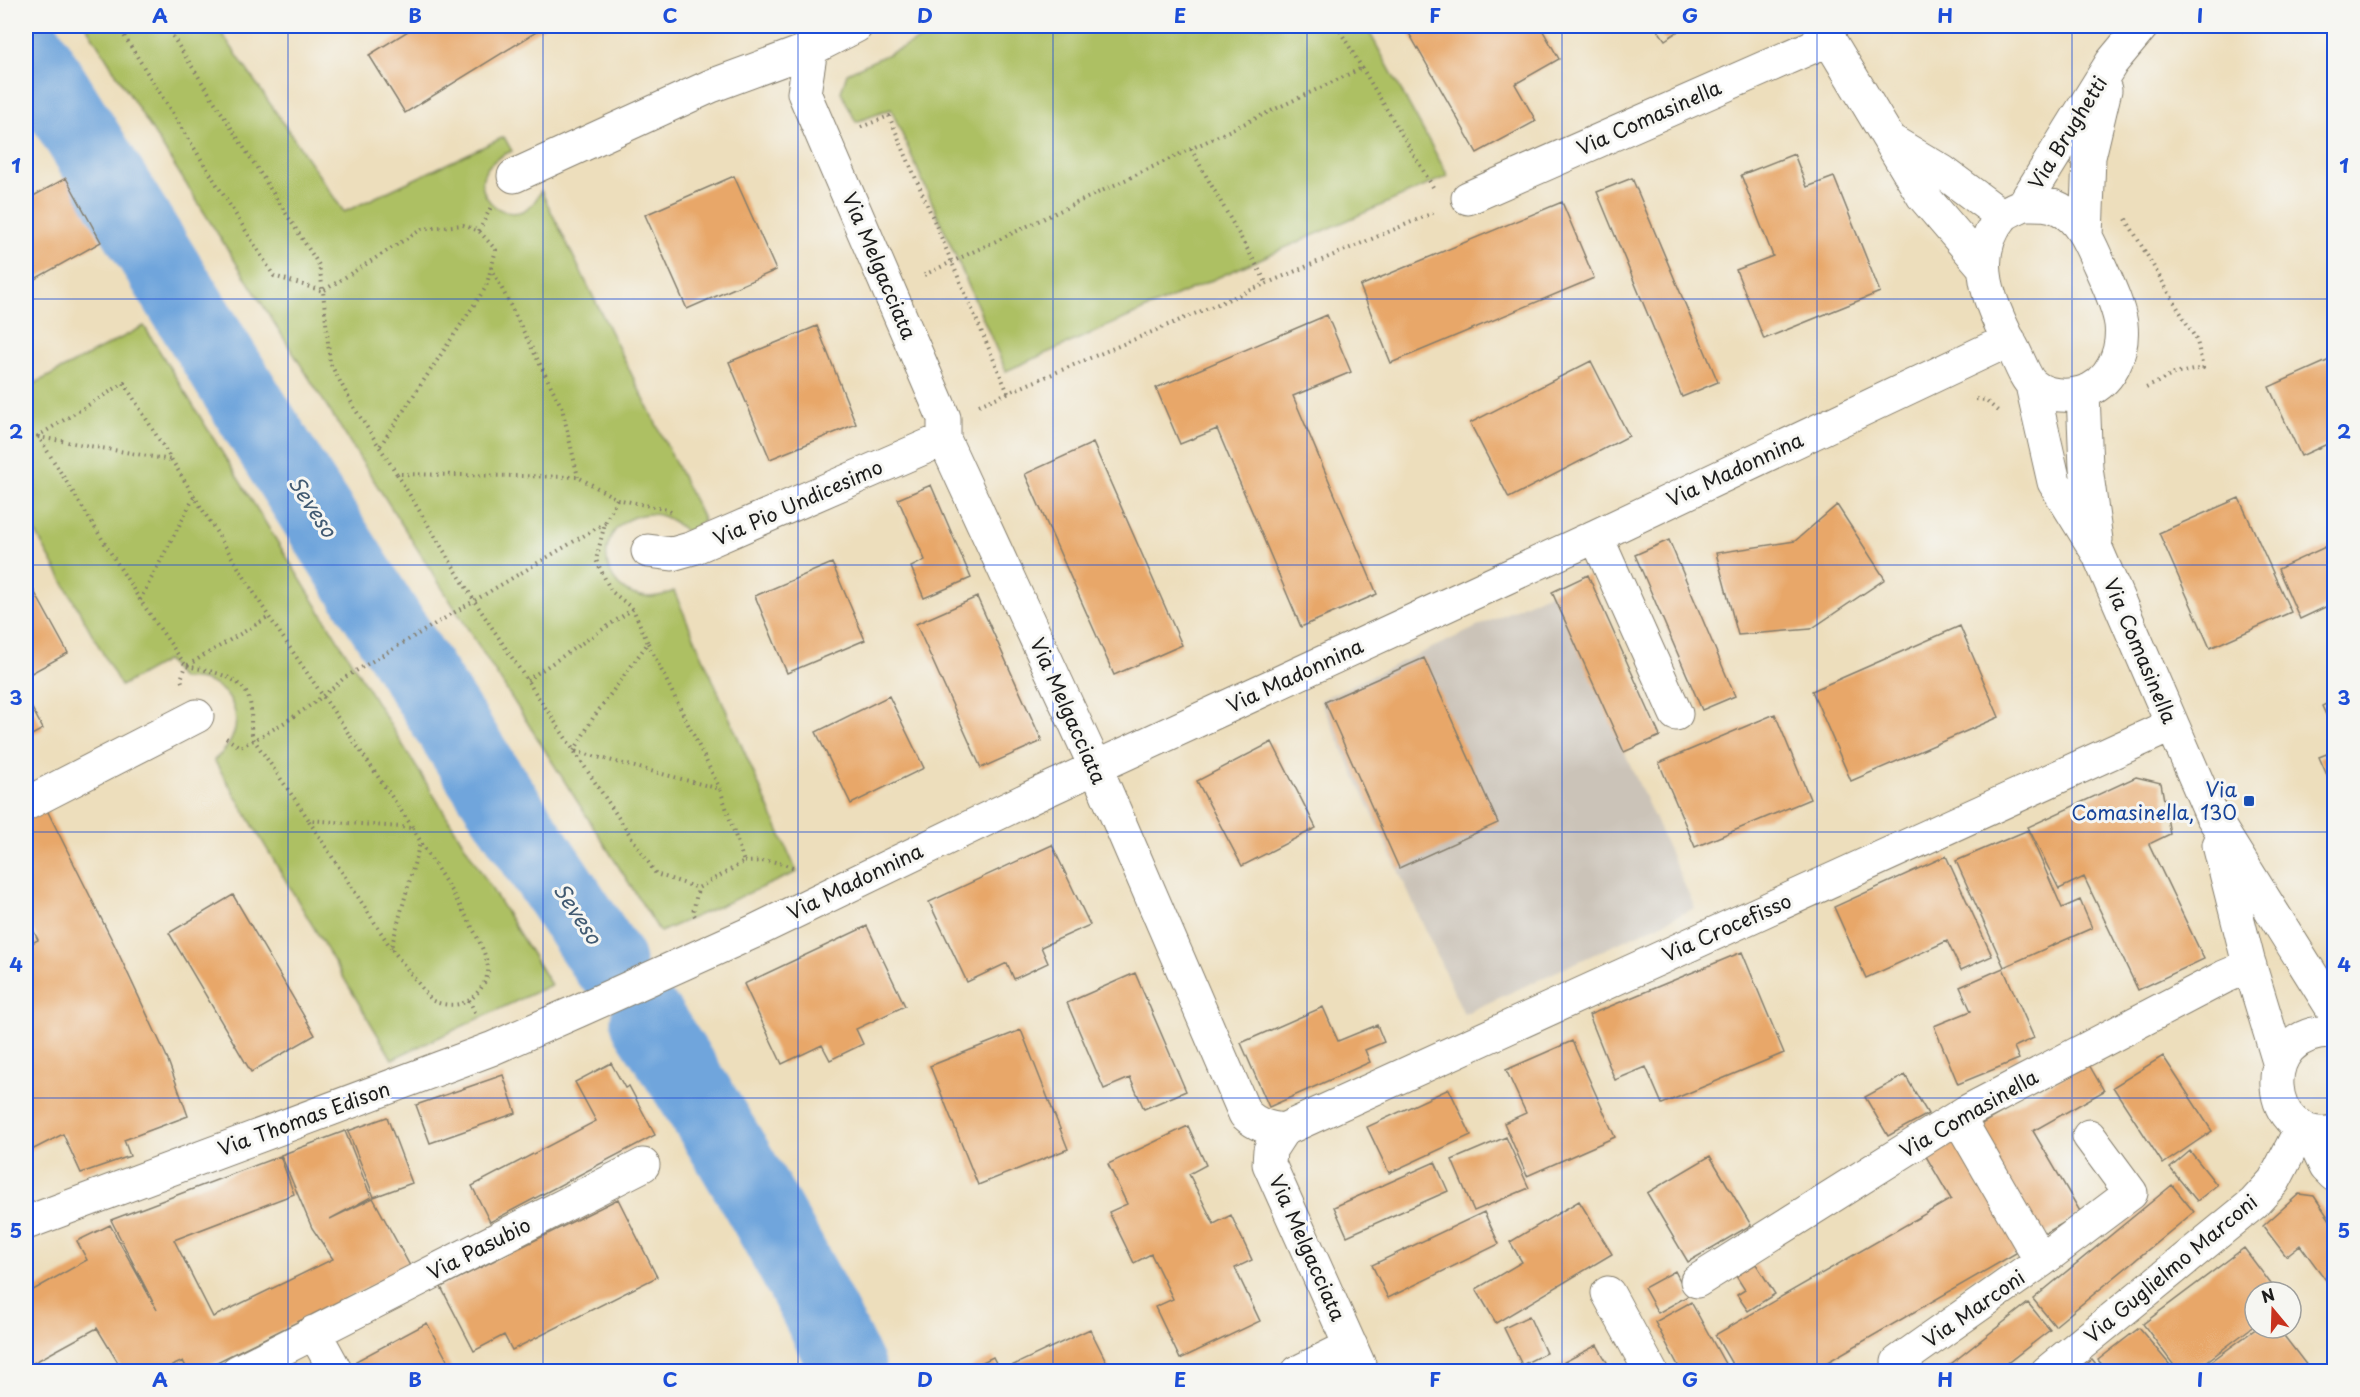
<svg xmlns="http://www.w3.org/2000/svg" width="2360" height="1397" font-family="'Playpen Sans',sans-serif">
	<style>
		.industrial { fill: #cbc3b8 }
		.green { fill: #adc063; stroke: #646e40; stroke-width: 1.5 }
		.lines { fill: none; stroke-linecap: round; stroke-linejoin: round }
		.river { stroke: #6fa5dc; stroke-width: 75 }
		.building { fill: #e8a769 }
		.minor-casing { stroke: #847d6c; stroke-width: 35 }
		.path { stroke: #847d6c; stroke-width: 4; stroke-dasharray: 1.5 4.5; stroke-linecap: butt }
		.minor { stroke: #fff; stroke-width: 33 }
		.grid { fill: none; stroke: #1d4ed8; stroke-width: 1.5; stroke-opacity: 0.55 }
		.transit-dot { fill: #1a4fb4; stroke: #f6f6f2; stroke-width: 2 }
		.labels { text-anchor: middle; stroke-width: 6; stroke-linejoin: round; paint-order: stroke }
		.street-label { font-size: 20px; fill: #1c1c1c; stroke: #f6f6f2 }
		.transit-label { font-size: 20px; fill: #164399; stroke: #f6f6f2; text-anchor: end }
		.water-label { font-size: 21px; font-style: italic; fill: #415a72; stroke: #f6f6f2 }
		.neatline { fill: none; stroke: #1d4ed8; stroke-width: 2 }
		.grid-label { font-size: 20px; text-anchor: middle; font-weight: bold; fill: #1d4ed8 }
	</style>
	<rect width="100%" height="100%" fill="#f6f6f2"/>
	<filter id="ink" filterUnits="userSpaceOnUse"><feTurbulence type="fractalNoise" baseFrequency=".0167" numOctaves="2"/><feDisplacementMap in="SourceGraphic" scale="12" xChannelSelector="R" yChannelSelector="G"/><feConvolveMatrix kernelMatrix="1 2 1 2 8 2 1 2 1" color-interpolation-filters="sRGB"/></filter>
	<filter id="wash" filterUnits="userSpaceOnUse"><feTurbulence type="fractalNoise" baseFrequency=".008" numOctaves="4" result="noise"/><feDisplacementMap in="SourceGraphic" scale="24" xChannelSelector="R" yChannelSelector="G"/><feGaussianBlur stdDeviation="1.35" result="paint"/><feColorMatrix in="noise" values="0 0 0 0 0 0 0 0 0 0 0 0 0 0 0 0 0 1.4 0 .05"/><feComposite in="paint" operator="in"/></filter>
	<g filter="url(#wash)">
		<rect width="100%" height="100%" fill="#eddebc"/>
		<!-- industrial -->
		<path class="industrial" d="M1552,592L1695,908L1464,1014L1320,700Z"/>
		<!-- green -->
		<path class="green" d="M86,26H217L344,212L504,137L512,151C449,176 502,232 530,206C535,203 538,195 541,191L704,521L686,532C672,518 657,510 637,516C581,534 608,620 674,591L797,872L660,932Z
			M949,26H1366L1448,176L1006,371L891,109L856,122L841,92L847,73Z
			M144,326L551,985L392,1059L214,760C256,728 233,673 181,679L167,660L121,686L26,515V388Z"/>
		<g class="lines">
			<!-- river -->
			<path class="river" d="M26,46L279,455L480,770L608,962
				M648,1021C722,1133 791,1249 849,1372"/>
		</g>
		<g id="blocks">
			<!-- building -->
			<path class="building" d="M416,26H546L405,113L369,55Z
				M1405,26H1540L1559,59L1515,84L1536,121L1477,153Z
				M1655,26H1686L1665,40Z
				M1794,154L1807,187L1834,177L1880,292L1764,339L1736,270L1773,256L1741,175Z
				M734,176L776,270L687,309L645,215Z
				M66,178L101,242L26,284V200Z
				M1632,178L1718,382L1682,397L1597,192Z
				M1562,202L1594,278L1391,363L1360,286Z
				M1327,315L1351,372L1293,396L1377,594L1301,627L1217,429L1180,444L1156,388Z
				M817,326L856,424L770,459L729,362Z
				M2334,358V441L2301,456L2269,387Z
				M1591,361L1629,436L1509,498L1470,423Z
				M1093,443L1182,645L1114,675L1025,474Z
				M931,485L971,578L924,598L911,567L925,560L898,499Z
				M2239,498L2291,612L2210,648L2159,533Z
				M1837,505L1885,579L1811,629L1738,635L1716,553L1795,541Z
				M1669,540L1735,696L1702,710L1635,555Z
				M2334,543V603L2300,619L2278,569Z
				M832,563L865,640L787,673L755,596Z
				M1588,575L1660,736L1624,752L1552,592Z
				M34,591L68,653L26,676V595Z
				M977,597L1042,741L981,768L916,624Z
				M1960,626L1999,717L1851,781L1812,691Z
				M1424,658L1498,823L1399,868L1325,702Z
				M889,696L924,768L851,804L816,732Z
				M26,697L43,729L26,738Z
				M2334,700V732L2322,706Z
				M1775,714L1810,799L1695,847L1659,763Z
				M1272,742L1316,828L1242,866L1197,781Z
				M2334,751V791L2319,757Z
				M2136,777L2161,783L2170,834L2149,844L2204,959L2138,990L2084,877L2059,889L2028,827Z
				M47,810L115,946L166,1055L188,1116L124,1140L130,1156L81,1173L63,1134L26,1153V1076L31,1073L26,1062V946L38,940L26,915V820Z
				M2028,830L2062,908L2080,900L2092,928L2004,967L1956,861Z
				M1052,845L1090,925L1041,947L1048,963L1014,979L1007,963L967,982L929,902Z
				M1946,856L1992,956L1961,970L1947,941L1866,978L1834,907Z
				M233,895L315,1035L251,1072L169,933Z
				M867,926L905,1006L856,1029L863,1044L830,1060L822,1045L782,1064L744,984Z
				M1742,952L1784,1053L1662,1104L1646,1067L1615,1080L1589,1015Z
				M2003,968L2034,1038L2014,1047L2019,1059L1958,1084L1934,1026L1971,1011L1960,987Z
				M1135,973L1186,1091L1144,1109L1130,1078L1104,1089L1067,1003Z
				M1323,1007L1338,1041L1377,1025L1384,1042L1365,1050L1370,1062L1269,1107L1241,1043Z
				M1021,1030L1068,1149L978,1185L930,1066Z
				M1572,1041L1615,1137L1527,1176L1504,1123L1526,1113L1506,1070Z
				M2163,1056L2212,1131L2163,1164L2113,1087Z
				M611,1063L625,1088L629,1086L655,1135L490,1222L472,1186L596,1121L575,1082Z
				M2088,1063L2104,1091L2033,1131L2081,1213L2039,1237L1976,1127Z
				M503,1075L516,1113L430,1143L416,1105Z
				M1905,1075L1928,1114L1888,1136L1865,1097Z
				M1449,1089L1471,1135L1389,1173L1367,1127Z
				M387,1117L412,1183L374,1197L348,1131Z
				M1188,1126L1206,1165L1189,1174L1214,1224L1231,1215L1252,1260L1235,1268L1260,1321L1180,1359L1155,1307L1173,1299L1151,1254L1134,1263L1109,1212L1127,1204L1108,1164Z
				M345,1131L371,1197L330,1219L373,1198L410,1266L199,1371H188L183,1361L161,1371H123L97,1328L26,1367V1294L87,1260L77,1241L110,1225L157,1310L111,1220L280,1156L294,1194L174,1240L213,1317L333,1259L312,1228L281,1155Z
				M1957,1134L2023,1249L1812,1371H1736L1715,1335L1951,1199L1924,1153Z
				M1506,1137L1529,1188L1474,1211L1452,1160Z
				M2190,1151L2217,1185L2197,1201L2170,1168Z
				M1710,1156L1751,1225L1688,1262L1647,1193Z
				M1435,1162L1448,1191L1347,1236L1334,1207Z
				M2172,1185L2194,1212L2055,1326L2033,1299Z
				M2299,1194L2314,1196L2334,1226V1291L2300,1245L2286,1256L2263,1226Z
				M618,1199L657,1277L512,1350L504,1335L474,1351L441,1287Z
				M1579,1201L1612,1254L1496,1323L1476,1289L1522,1262L1510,1242Z
				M1484,1212L1499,1244L1388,1298L1372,1265Z
				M2244,1248L2277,1292H2255V1325L2194,1371H2178L2143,1324Z
				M1756,1264L1775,1294L1748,1311L1737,1295L1745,1290L1736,1276Z
				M1675,1271L1688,1296L1658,1313L1644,1288Z
				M1691,1302L1729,1371H1681L1655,1322Z
				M2028,1303L2050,1330L1997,1371H1942Z
				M1529,1316L1546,1353L1522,1365L1504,1328Z
				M427,1323L453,1371H361L356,1361Z
				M2139,1328L2175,1371H2108L2098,1360Z
				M2257,1328H2278L2311,1371H2198Z
				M1090,1329L1111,1371H1001Z
				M1597,1345L1612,1371H1547Z
				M993,1357L1000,1371H964Z
				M2092,1360L2101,1371H2077Z"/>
		</g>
	</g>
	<g filter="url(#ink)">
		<use href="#blocks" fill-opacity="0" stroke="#847d6c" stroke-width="1.5"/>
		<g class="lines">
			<defs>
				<path id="minor" d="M856,26L811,49L804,93L944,418V439L1096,768L1245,1114C1257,1125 1267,1128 1283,1130
					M1821,26L1923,196L1982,265
					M1893,142L1943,172L2002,216
					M514,176L711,86L811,49
					M1468,198L1830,39
					M2024,204C2037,204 2048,203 2060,209C2081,220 2090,244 2099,264C2107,282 2118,304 2121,324C2124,352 2111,385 2081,393C2066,397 2046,396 2033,385C2025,379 2017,355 2011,345C1991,306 1968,257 2001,218C2006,211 2017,208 2024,204Z
					M2024,204L2112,62L2142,26
					M2086,236L2089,157L2105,90
					M2032,385L2054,482L2098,553L2211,814L2334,1011
					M2083,393L2086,468L2096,540
					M1596,536L1676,714
					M648,551L672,554L693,548L944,439
					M26,804L197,716
					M2219,845L2248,960L2279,1062
					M2334,1032C2251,1029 2265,1146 2334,1132
					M2309,1131L2326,1167L2334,1175
					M26,1223L491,1049L580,1010L753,932L1034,796L1596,536L2009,340
					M2041,1261L2131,1193L2089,1136
					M1697,1281L1966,1112L2224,977L2250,966
					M1608,1293L1651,1372
					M314,1332L336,1372
					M237,1372L643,1165
					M1298,1372L1351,1346
					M1362,1372L1269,1164L1270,1150L1283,1130L2172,725
					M1905,1372L1898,1362L2041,1261L1958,1117
					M2047,1372L2254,1203L2274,1181L2302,1127"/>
			</defs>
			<!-- minor casing -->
			<use href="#minor" class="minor-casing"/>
			<!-- path -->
			<path class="path" d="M118,26L274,276L323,291L330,363L355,409L397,474L578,477L617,499L605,523L596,560L611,591L633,609L648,643L593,718L574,751
				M166,26L319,265L323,291L422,229L463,225L479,231L496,250L486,287L380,446
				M1337,26L1433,187
				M2179,33L2187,26
				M861,127L889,116L1008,393
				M1191,149L1267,284
				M2126,219L2197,341L2203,368L2174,374L2146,388
				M479,231L492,205
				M491,267L562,408L578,477
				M924,275L1362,68
				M1976,399L1985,400L1998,411
				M979,405L1433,213
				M38,437L171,460
				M397,474L475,602L656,874L698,888L744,862L720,789L574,751
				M617,499L668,510L673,514
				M140,600L194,497
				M648,643L720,789
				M527,680L633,609
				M182,682L181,679L186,666C206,670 242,675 249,699C254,713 248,727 254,740L309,820L413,828L269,617L124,383L38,436L140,600L186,666L269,617
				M226,738L240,747C276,729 314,706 344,678L605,523
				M309,821L391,948
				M413,828C428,858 491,945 488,972C486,983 479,992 471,999C460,1007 443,1006 431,1000L391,948L420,843
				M744,862L772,861L796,868
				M695,916L693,913L698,888
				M469,1000L477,1016"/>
			<!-- minor -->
			<use href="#minor" class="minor"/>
		</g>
	</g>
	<!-- grid -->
	<path class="grid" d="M288,26V1372M543,26V1372M798,26V1372M1053,26V1372M1307,26V1372M1562,26V1372M1817,26V1372M2072,26V1372M26,299H2334M26,565H2334M26,832H2334M26,1098H2334"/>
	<!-- markers -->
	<rect class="transit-dot" x="2243" y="795" width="12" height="12" rx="3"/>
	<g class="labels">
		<!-- street labels -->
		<g class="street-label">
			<text transform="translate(1649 118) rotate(-24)" y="7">Via Comasinella</text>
			<text transform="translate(2068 133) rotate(-58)" y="7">Via Brughetti</text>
			<text transform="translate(879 266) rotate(67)" y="7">Via Melgacciata</text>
			<text transform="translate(1735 470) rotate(-25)" y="7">Via Madonnina</text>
			<text transform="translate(798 503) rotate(-24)" y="7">Via Pio Undicesimo</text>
			<text transform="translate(2140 651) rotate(67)" y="7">Via Comasinella</text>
			<text transform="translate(1295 676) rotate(-25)" y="7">Via Madonnina</text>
			<text transform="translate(1068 711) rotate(66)" y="7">Via Melgacciata</text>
			<text transform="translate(855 882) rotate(-26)" y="7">Via Madonnina</text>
			<text transform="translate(1727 928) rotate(-24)" y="7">Via Crocefisso</text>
			<text transform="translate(1969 1114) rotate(-30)" y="7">Via Comasinella</text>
			<text transform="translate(304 1119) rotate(-20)" y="7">Via Thomas Edison</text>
			<text transform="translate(1307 1248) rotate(66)" y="7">Via Melgacciata</text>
			<text transform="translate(479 1249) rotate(-27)" y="7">Via Pasubio</text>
			<text transform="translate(2171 1269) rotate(-40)" y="7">Via Guglielmo Marconi</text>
			<text transform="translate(1974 1309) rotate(-35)" y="7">Via Marconi</text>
		</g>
		<!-- transit labels -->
		<g class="transit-label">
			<text x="2237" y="797">Via<tspan x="2237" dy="23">Comasinella, 130</tspan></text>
		</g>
		<!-- water labels -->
		<g class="water-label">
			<text transform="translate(312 507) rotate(57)" y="7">Seveso</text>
			<text transform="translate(577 914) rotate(57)" y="7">Seveso</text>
		</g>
	</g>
	<!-- margin -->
	<rect width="2360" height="1397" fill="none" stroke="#f6f6f2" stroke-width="66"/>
	<!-- north arrow -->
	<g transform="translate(2273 1310) rotate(341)"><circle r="28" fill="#f6f6f2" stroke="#9f9f9c" stroke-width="1.5"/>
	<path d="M0-4.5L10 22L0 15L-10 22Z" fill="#c8321e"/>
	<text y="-9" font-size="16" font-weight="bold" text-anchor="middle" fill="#1c1c1c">N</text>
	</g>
	<rect x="33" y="33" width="2294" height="1331" class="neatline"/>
	<g class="grid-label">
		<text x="160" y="23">A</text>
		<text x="415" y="23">B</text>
		<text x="670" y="23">C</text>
		<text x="925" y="23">D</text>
		<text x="1180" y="23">E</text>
		<text x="1435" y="23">F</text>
		<text x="1690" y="23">G</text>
		<text x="1945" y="23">H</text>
		<text x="2200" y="23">I</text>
		<text x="16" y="173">1</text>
		<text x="2344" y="173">1</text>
		<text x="16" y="439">2</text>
		<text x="2344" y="439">2</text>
		<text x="16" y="705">3</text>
		<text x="2344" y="705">3</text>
		<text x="16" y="972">4</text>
		<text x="2344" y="972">4</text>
		<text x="16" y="1238">5</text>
		<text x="2344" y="1238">5</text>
		<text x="160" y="1387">A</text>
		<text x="415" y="1387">B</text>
		<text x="670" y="1387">C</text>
		<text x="925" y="1387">D</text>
		<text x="1180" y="1387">E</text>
		<text x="1435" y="1387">F</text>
		<text x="1690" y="1387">G</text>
		<text x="1945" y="1387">H</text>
		<text x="2200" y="1387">I</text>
	</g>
</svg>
